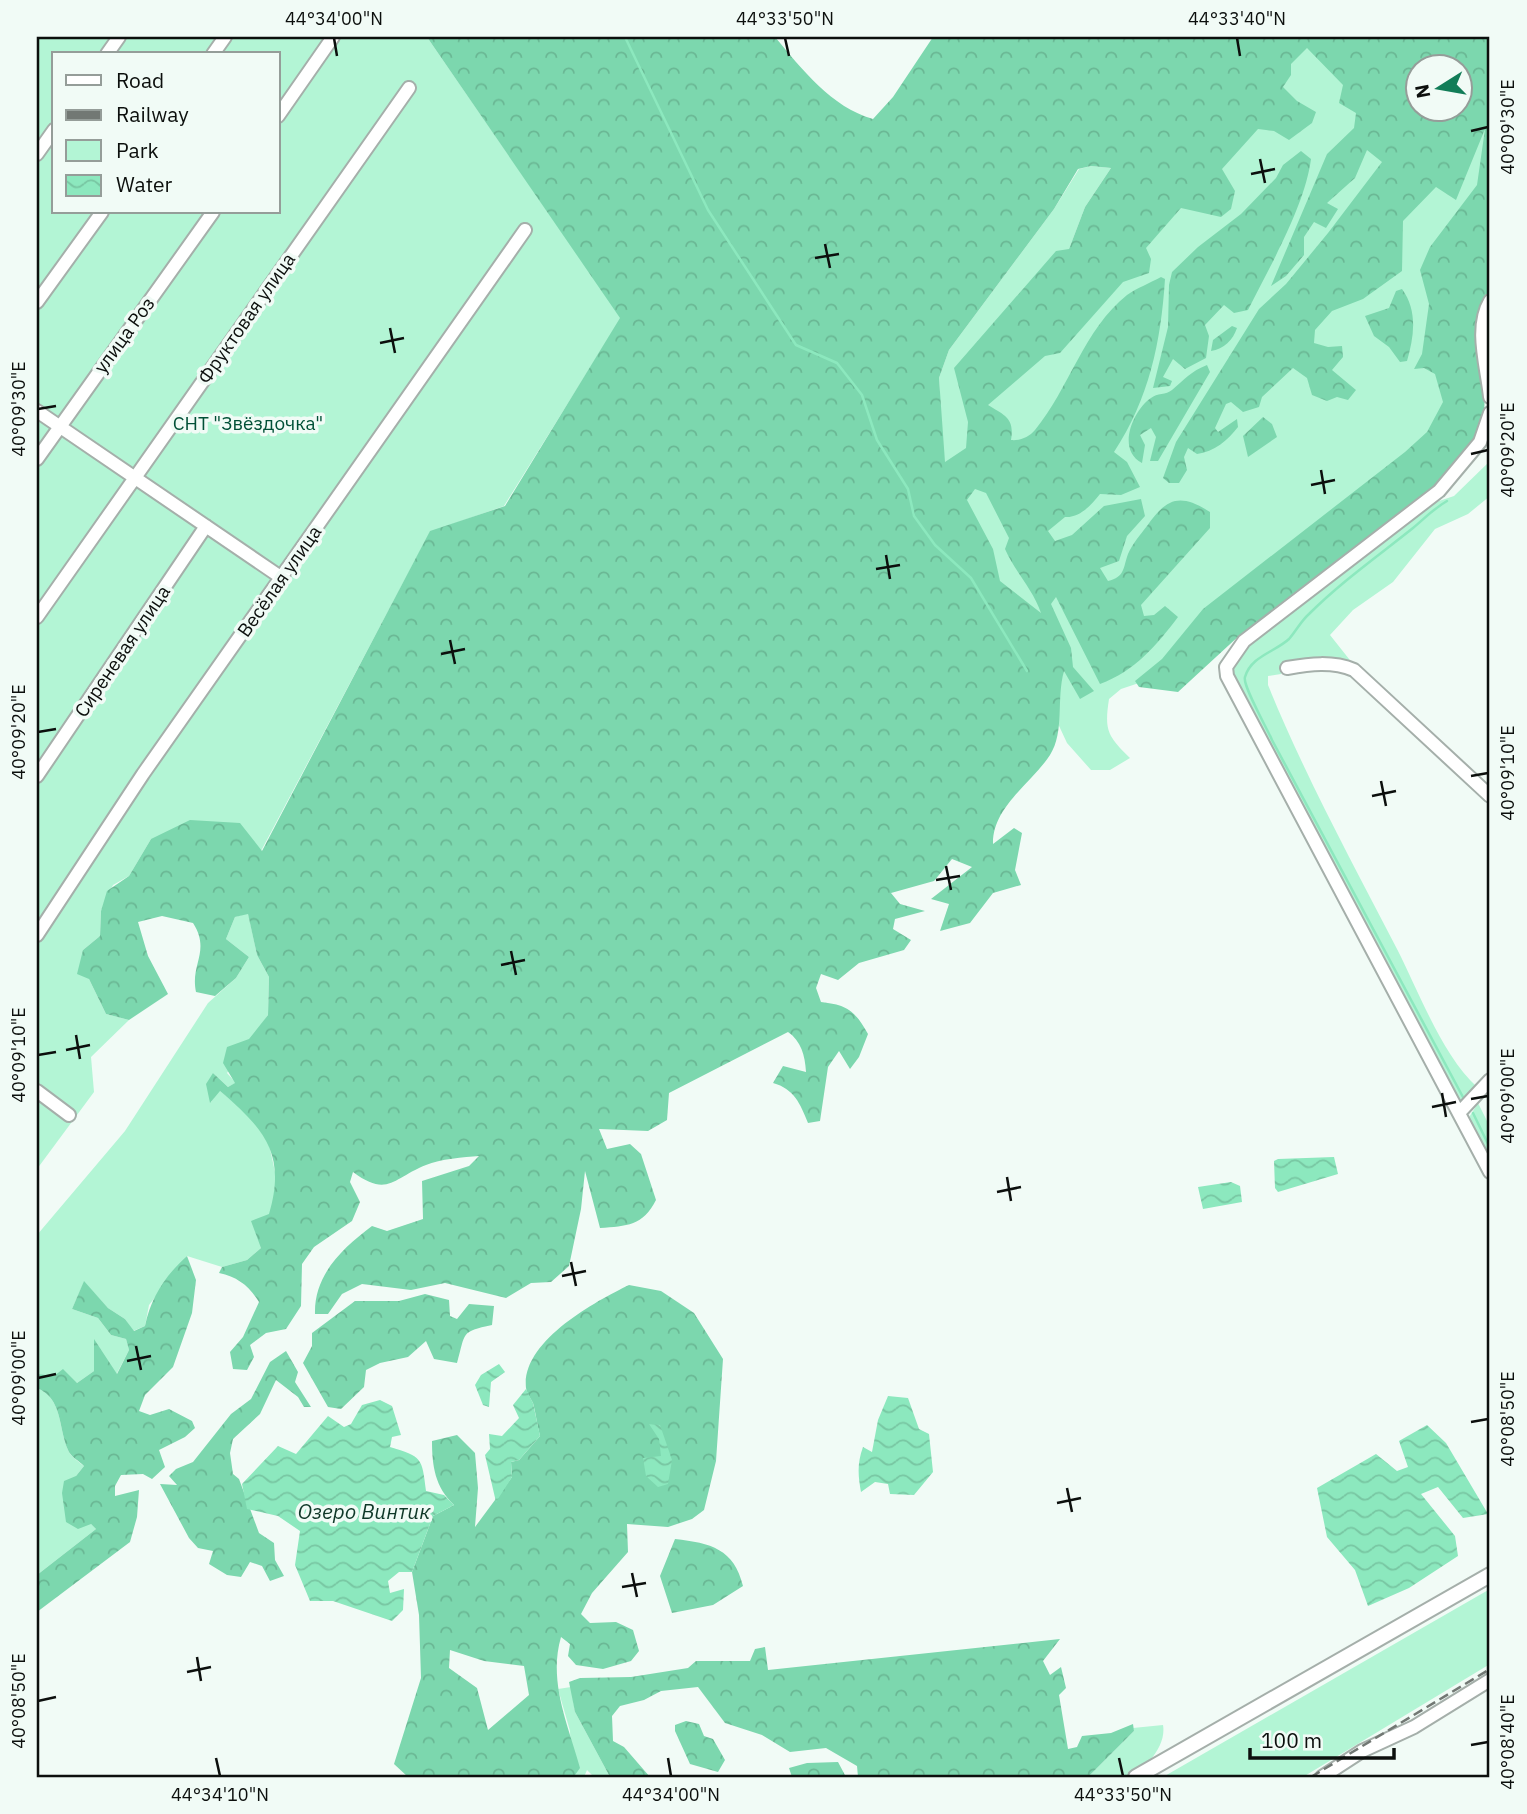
<svg xmlns="http://www.w3.org/2000/svg" width="1527" height="1814" font-family="'IBM Plex Sans',sans-serif">
	<style>
		.green { fill: #b3f5d5; fill-rule: evenodd }
		.forest { fill: url(#forest-crowns); fill-rule: evenodd }
		.water { fill: url(#water-waves) }
		.lines { fill: none; stroke-linecap: round; stroke-linejoin: round }
		.stream { stroke: #8ce8be; stroke-width: 2.5 }
		.minor-casing { stroke: #a5afaa; stroke-width: 16 }
		.major-casing { stroke: #a5afaa; stroke-width: 18 }
		.minor { stroke: #fff; stroke-width: 12 }
		.major { stroke: #fff; stroke-width: 14 }
		.rail { stroke: #727874; stroke-width: 2.5; stroke-dasharray: 10 5; stroke-linecap: butt }
		.ticks { fill: none; stroke: #0c0f0d; stroke-width: 2.5 }
		.labels { text-anchor: middle; stroke-width: 7; stroke-linejoin: round; paint-order: stroke }
		.street-label { font-size: 19px; fill: #0c0f0d; stroke: #f1fbf6 }
		.park-label { font-size: 19px; fill: #015037; stroke: #f1fbf6 }
		.water-label { font-size: 21px; font-style: italic; fill: #0f3828; stroke: #f1fbf6 }
		.neatline { fill: none; stroke: #0c0f0d; stroke-width: 2.5 }
		.ticks-label { font-size: 18px; text-anchor: middle; fill: #0c0f0d }
	</style>
	<defs>
		<pattern id="forest-crowns" width="20" height="18" patternUnits="userSpaceOnUse" patternTransform="scale(1.75)"><rect width="20" height="18" fill="#7cd7ae"/><path d="M2 6a3 3 0 1 1 6 0M12 15a3 3 0 1 1 6 0" fill="none" stroke="#6ab794"/></pattern>
		<pattern id="water-waves" width="16" height="10" patternUnits="userSpaceOnUse" patternTransform="scale(1.75)"><rect width="16" height="10" fill="#8ce8be"/><path d="M0 5q4-4 8 0t8 0" fill="none" stroke="#78c6a2"/></pattern>
	</defs>
	<rect width="100%" height="100%" fill="#f1fbf6"/>
	<!-- green -->
	<path class="green" d="M37,37H427L621,318L504,506L430,532L261,851L151,839L129,876L113,885L101,911L100,936L83,950L89,979L106,1014L129,1020L91,1057L94,1092L37,1169ZM54,54H278V212H54Z
		M1309,37L1418,108H1460L1490,115L1456,426L1142,682L1121,689L1109,699C1104,731 1108,736 1130,758L1110,770H1091L1067,743L932,453L942,443L939,378L949,350L1054,209L1079,169L1091,166L1111,168L1085,207L1069,249L955,368Z
		M1490,461V496L1468,514L1435,529L1393,582L1353,610L1330,635L1353,664C1331,655 1309,660 1287,664L1281,674L1268,676V685C1305,776 1352,862 1397,949C1419,992 1442,1055 1477,1087L1461,1104L1230,670L1237,653L1427,505L1454,496Z
		M248,913L257,955L269,977L268,1015L227,1073L236,1083L228,1087L213,1073L211,1102L219,1090L252,1118L269,1144L278,1186L261,1248L247,1260L222,1267L187,1256L149,1305L145,1326L133,1331L125,1319L108,1308L84,1282L72,1309L98,1318L111,1335L126,1339L129,1350L116,1375L94,1340V1371L77,1383L37,1374V1235L125,1131L208,1003L236,978L249,957L226,939L235,917Z
		M1478,1103L1490,1127V1155L1468,1119Z
		M37,1388C63,1399 58,1427 68,1450C70,1456 79,1462 84,1466L76,1476L91,1524L96,1529L37,1575Z
		M1490,1589V1664L1303,1777H1163Z
		M571,1687L575,1712L610,1777H594L587,1770L584,1777H572L570,1731L558,1689Z
		M1163,1725C1167,1747 1143,1774 1121,1777C1111,1779 1099,1777 1088,1777L1134,1731L1133,1728Z"/>
	<!-- forest -->
	<path class="forest" d="M427,37H775C802,69 831,107 873,119L893,97L933,37H1490V323L1489,327L1478,331L1477,362L1485,393L1484,414L1475,443L1436,485L1241,634L1178,692L1139,687L1135,681L1162,659L1203,609L1405,452L1427,432L1443,402L1435,374L1424,368L1414,369L1422,354L1429,304L1420,270L1430,247L1477,185L1485,129L1456,200L1436,187L1403,221L1402,271L1363,299L1332,311L1315,330L1314,343L1328,347L1342,346L1343,357L1332,370L1356,390L1348,400L1337,397L1327,401L1312,395L1307,378L1293,368L1262,397L1259,407L1243,412L1231,402L1226,404L1215,428L1218,432L1237,419L1238,427C1228,440 1214,452 1197,454L1188,448L1184,457L1187,470L1179,483H1169L1163,478L1176,442L1259,309L1286,284L1328,233L1382,162L1367,150L1355,178L1327,203L1338,209L1326,228L1314,222L1304,237V255L1286,276L1271,286L1327,154L1354,128L1356,113L1339,103L1343,85L1307,48L1291,64V75L1283,87L1297,101L1316,112L1312,123L1289,140L1274,131L1258,129L1222,169L1235,191L1231,209L1221,217L1181,208L1146,248L1151,259L1149,273L1123,282L1060,353L1045,356L988,405C1004,415 1015,418 1011,440C1020,441 1029,437 1035,430C1069,389 1084,329 1127,295C1137,288 1150,283 1161,277L1165,279C1161,342 1149,399 1114,452L1127,462L1140,487L1121,495L1100,494C1091,505 1080,518 1065,517L1048,531L1055,541L1072,535L1104,506L1141,499L1145,516L1127,536L1119,561L1100,568L1108,581C1125,577 1123,568 1128,554C1133,543 1140,535 1147,526C1166,499 1179,492 1210,512V528L1141,605L1144,616L1154,615L1165,606L1178,617C1156,646 1135,671 1100,684L1056,597L1051,604L1071,648L1073,667L1094,691L1080,699L1064,671C1056,699 1065,732 1050,755C1032,783 992,807 993,844L1014,828L1022,833L1015,870L1021,885L993,893L970,923L940,931L949,904L931,899L972,867L952,859L934,881L891,893L900,904L925,911L895,919L893,929L911,940L904,950L859,963L838,980L821,974L816,988L821,1002C848,1005 855,1011 868,1034L859,1057L850,1069L839,1051L828,1067L820,1121L808,1123C800,1103 794,1089 773,1083L783,1066L806,1072C805,1055 801,1041 788,1032L669,1093L667,1120L648,1131L599,1129L607,1149L630,1144L641,1154L656,1200C643,1226 627,1226 600,1228L585,1171L581,1209L569,1266L551,1282L531,1283L506,1298L445,1283L411,1290L362,1284L342,1294L328,1314H315C314,1274 343,1248 372,1226L387,1231L423,1219L422,1181L469,1166L479,1156C464,1157 440,1159 426,1165C393,1178 388,1198 353,1172L350,1182L360,1202L352,1221L314,1247L302,1264L301,1306L286,1329L266,1333L250,1345L254,1357L247,1370L233,1369L230,1352L243,1337L259,1302C249,1286 238,1277 219,1273L222,1267L247,1260L261,1248L251,1221L269,1214C287,1153 263,1128 220,1091L210,1103L206,1084L213,1073L228,1087L235,1083L223,1063L227,1047L249,1039L268,1015L269,977L257,955L248,914L235,917L226,939L249,957L236,978L215,996L196,992C190,964 211,951 193,923L162,916L138,922L148,956L168,994L129,1020L106,1014L89,979L77,974L83,950L100,936L101,911L107,891L129,876L151,839L190,820L240,823L262,851L430,531L505,506L620,318ZM1418,66H1460V108H1418ZM1091,166L1111,168L1085,207L1069,249L1056,251L954,368L968,422L966,448L945,462L939,378L949,350L1054,209L1078,169ZM975,489L986,493L1009,538L1005,549C1015,572 1033,589 1041,613L1000,581L993,549L967,500Z
		M1301,151L1311,159C1305,206 1269,268 1248,310L1234,313L1224,305L1205,325L1209,336L1206,358L1185,369L1173,359L1163,377L1172,381L1170,386L1153,388L1168,327L1169,285L1172,272L1198,247L1241,214L1276,178L1283,165Z
		M1402,289C1418,311 1414,337 1407,361L1400,362L1389,347L1374,336L1365,316L1389,308L1396,291Z
		M1232,326L1237,328C1233,340 1224,349 1211,351L1213,340Z
		M1207,365L1210,372L1158,461H1150L1156,437L1151,428L1140,435L1145,445L1142,463C1116,450 1133,410 1151,398C1157,393 1166,395 1172,390C1184,380 1191,371 1207,365Z
		M1263,417L1272,424L1277,437L1248,457L1243,436Z
		M187,1256L196,1280L192,1313L173,1367L145,1395L139,1411L150,1415L169,1409L192,1421L195,1428L185,1437L159,1450L165,1467L152,1479L143,1474L121,1475L115,1486V1496L139,1490L137,1517L130,1542L37,1612V1575L96,1529L91,1524L78,1529L66,1522L62,1493L64,1481L76,1476L84,1466C79,1461 70,1456 68,1450C58,1427 63,1399 37,1388V1374L54,1376L63,1369L77,1383L94,1371V1339L117,1374L129,1350L126,1339L111,1335L98,1318L72,1309L84,1281L108,1308L125,1319L134,1331L145,1326C151,1297 165,1276 187,1256Z
		M629,1285L661,1291L694,1313L723,1359L716,1461L704,1510L692,1519L668,1527L627,1524L628,1552L592,1593L581,1614L590,1623L616,1622L633,1630L639,1651L631,1661L603,1669L576,1665L568,1656L570,1644L561,1637C548,1682 568,1724 580,1768L575,1775L408,1777L394,1764L421,1678L419,1615L412,1572L433,1516L454,1505C435,1487 432,1466 432,1441L457,1435L475,1453L478,1488L475,1527L512,1477L511,1462L519,1460L540,1436C537,1425 536,1414 533,1403C531,1399 527,1394 526,1388C521,1342 594,1302 629,1285ZM450,1650L484,1661L524,1666L529,1695L488,1730L477,1688L449,1668Z
		M425,1294L449,1300L450,1316L457,1319L469,1304L494,1306L492,1325C460,1332 466,1332 457,1363L434,1359L426,1341L408,1357L380,1363L366,1370L364,1387L341,1409L328,1407L303,1363L312,1346V1333L355,1301H399Z
		M286,1351L298,1372L295,1382L311,1407H304L298,1397L276,1380L260,1414L233,1439L230,1453L233,1474L239,1479L259,1533L274,1543L275,1560L284,1576L270,1581L262,1566L250,1562L241,1577L227,1575L209,1564L213,1551L198,1548L189,1538L160,1484L177,1485L169,1476L176,1469L193,1462L231,1414L251,1399L270,1362Z
		M675,1539C711,1543 734,1549 743,1586L713,1605L672,1613L660,1576Z
		M1060,1639L1043,1661L1050,1675L1061,1667L1066,1688L1059,1695L1068,1749L1077,1747L1082,1736L1111,1733L1133,1724L1134,1731L1088,1777H858L857,1766L826,1748L790,1752L762,1735L725,1723L698,1687L661,1691L644,1700L620,1706L612,1716L613,1741L624,1747L650,1777H610L575,1712L569,1682L580,1678L631,1677L688,1668L696,1661H750L755,1649L765,1647L768,1670Z
		M686,1721L699,1724L704,1736L713,1739L725,1760L718,1772L690,1764L675,1731V1725Z
		M838,1762L846,1777H792L789,1768L807,1763Z"/>
	<!-- water -->
	<path class="water" d="M1334,1157L1338,1174L1278,1192L1275,1188L1274,1161L1278,1159Z
		M1231,1182L1240,1186L1242,1202L1203,1209L1198,1187Z
		M499,1364L505,1372L491,1382L489,1407L483,1405L475,1385L481,1375Z
		M526,1389L533,1403L540,1436L519,1460L511,1462L512,1477L496,1502L485,1455L490,1449L489,1434L502,1436L519,1418L513,1405Z
		M888,1396L908,1398L919,1429L929,1434L933,1472L914,1495L890,1494L888,1484L875,1482L861,1492C858,1476 857,1463 863,1447L872,1452L878,1420Z
		M380,1400L392,1406L401,1435L392,1437L390,1447C422,1457 422,1457 426,1491L444,1495L454,1505L433,1516L412,1572H399L388,1581L390,1593L404,1589L403,1610L392,1621L333,1601H310L295,1565L300,1531L278,1516L247,1509L242,1484L278,1446L296,1454L328,1416L344,1427L351,1424L362,1405Z
		M649,1424L660,1425L672,1460L668,1484L658,1487L646,1476L643,1458L661,1456L659,1439Z
		M1427,1425L1446,1443L1488,1514L1463,1518L1438,1487L1421,1494L1455,1536L1458,1556L1409,1588L1368,1606L1355,1570L1327,1537L1317,1488L1376,1454L1397,1471L1408,1467L1399,1441Z"/>
	<g class="lines">
		<!-- stream -->
		<path class="stream" d="M625,37L708,210L796,345L837,363L862,395L877,440L908,489L914,516L935,545L971,578L1027,671
			M1447,501C1433,509 1425,518 1413,528C1378,556 1341,582 1309,614C1301,621 1296,631 1289,639C1275,652 1251,656 1245,677C1242,685 1267,728 1272,740L1464,1099
			M1473,1113L1490,1148"/>
		<defs>
			<path id="minor" d="M107,54L119,37
				M213,54L225,37
				M278,116L333,37
				M37,154L54,130
				M1490,301C1474,328 1487,367 1490,397
				M37,302L102,212
				M37,411L282,578
				M1490,413L1480,442L1439,491L1244,641L1226,667L1227,676L1490,1172
				M37,459L213,212
				M37,617L409,88
				M1287,668C1310,664 1332,661 1354,670L1490,796
				M37,776L206,526
				M37,935L143,774L525,230
				M37,1091L69,1115
				M1459,1113L1490,1080
				M1322,1777L1362,1751L1414,1727L1490,1680"/>
			<path id="major" d="M1136,1777L1490,1575"/>
		</defs>
		<!-- minor casing -->
		<use href="#minor" class="minor-casing"/>
		<!-- major casing -->
		<use href="#major" class="major-casing"/>
		<!-- minor -->
		<use href="#minor" class="minor"/>
		<!-- major -->
		<use href="#major" class="major"/>
		<!-- rail -->
		<path class="rail" d="M1311,1777L1490,1669"/>
	</g>
	<!-- ticks -->
	<path class="ticks" d="M334,38L337,56M785,38L789,56M1237,38L1240,56M1471,131L1488,127M1260,159L1265,183M1251,174L1275,169M825,244L830,268M815,258L839,254M390,328L395,353M380,343L404,338M38,409L56,406M1471,454L1488,450M1321,470L1325,494M1311,485L1335,480M886,555L890,579M876,569L900,565M450,640L455,664M441,654L465,649M38,732L56,729M1471,776L1488,773M1381,781L1386,806M1372,796L1396,791M946,866L951,890M936,880L960,876M511,951L516,975M501,965L525,960M76,1035L80,1059M66,1050L90,1045M38,1055L56,1052M1442,1093L1446,1117M1471,1099L1488,1096M1432,1107L1456,1102M1007,1177L1011,1201M997,1192L1021,1187M571,1262L576,1286M562,1276L586,1271M136,1346L141,1370M127,1361L151,1356M38,1378L56,1374M1471,1422L1488,1419M1067,1488L1072,1512M1057,1503L1081,1498M632,1573L637,1597M622,1587L646,1583M197,1657L201,1681M187,1672L211,1667M38,1701L56,1697M1471,1745L1488,1742M216,1758L220,1776M668,1758L671,1776M1119,1758L1123,1776"/>
	<g class="labels">
		<!-- street labels -->
		<g class="street-label">
			<text transform="translate(246 318) rotate(-55)" y="7">Фруктовая улица</text>
			<text transform="translate(124 335) rotate(-54)" y="7">улица Роз</text>
			<text transform="translate(279 581) rotate(-55)" y="7">Весёлая улица</text>
			<text transform="translate(122 651) rotate(-56)" y="7">Сиреневая улица</text>
		</g>
		<!-- park labels -->
		<g class="park-label">
			<text x="248" y="430">СНТ "Звёздочка"</text>
		</g>
		<!-- water labels -->
		<g class="water-label">
			<text x="364" y="1519">Озеро Винтик</text>
		</g>
	</g>
	<!-- border -->
	<rect width="1527" height="1814" fill="none" stroke="#f1fbf6" stroke-width="77"/>
	<!-- legend -->
	<rect x="52" y="52" width="228" height="161" fill="#f1fbf6" stroke="#959d99" stroke-width="2"/>
	<rect x="66" y="75" width="35" height="10" fill="#ffffff" stroke="#959d99" stroke-width="2"/>
	<text x="116" y="88" font-size="21" fill="#0c0f0d">Road</text>
	<rect x="66" y="110" width="35" height="10" fill="#727874" stroke="#959d99" stroke-width="2"/>
	<text x="116" y="122" font-size="21" fill="#0c0f0d">Railway</text>
	<rect x="66" y="140" width="35" height="21" fill="#b3f5d5" stroke="#959d99" stroke-width="2"/>
	<text x="116" y="158" font-size="21" fill="#0c0f0d">Park</text>
	<rect x="66" y="175" width="35" height="21" fill="url(#water-waves)" stroke="#959d99" stroke-width="2"/>
	<text x="116" y="192" font-size="21" fill="#0c0f0d">Water</text>
	<!-- north arrow -->
	<g transform="translate(1439 88) rotate(259)"><circle r="33" fill="#f1fbf6" stroke="#959d99" stroke-width="2"/>
	<path d="M0-5L12 26L0 18L-12 26Z" fill="#127d58"/>
	<text y="-10" font-size="19" font-weight="bold" text-anchor="middle" fill="#0c0f0d">N</text>
	</g>
	<!-- scale -->
	<path d="M1250 1748v10h144v-10" fill="none" stroke="#0c0f0d" stroke-width="3.5"/>
	<text x="1261" y="1748" font-size="21" fill="#0c0f0d" stroke="#f1fbf6" stroke-width="5" paint-order="stroke">100 m</text>
	<rect x="38" y="38" width="1450" height="1738" class="neatline"/>
	<g class="ticks-label">
		<text x="334" y="25">44°34'00"N</text>
		<text x="785" y="25">44°33'50"N</text>
		<text x="1237" y="25">44°33'40"N</text>
		<text transform="translate(1508 127) rotate(-90)" y="6">40°09'30"E</text>
		<text transform="translate(19 409) rotate(-90)" y="6">40°09'30"E</text>
		<text transform="translate(1508 450) rotate(-90)" y="6">40°09'20"E</text>
		<text transform="translate(19 732) rotate(-90)" y="6">40°09'20"E</text>
		<text transform="translate(1508 773) rotate(-90)" y="6">40°09'10"E</text>
		<text transform="translate(19 1055) rotate(-90)" y="6">40°09'10"E</text>
		<text transform="translate(1508 1096) rotate(-90)" y="6">40°09'00"E</text>
		<text transform="translate(19 1378) rotate(-90)" y="6">40°09'00"E</text>
		<text transform="translate(1508 1419) rotate(-90)" y="6">40°08'50"E</text>
		<text transform="translate(19 1701) rotate(-90)" y="6">40°08'50"E</text>
		<text transform="translate(1508 1742) rotate(-90)" y="6">40°08'40"E</text>
		<text x="220" y="1801">44°34'10"N</text>
		<text x="671" y="1801">44°34'00"N</text>
		<text x="1123" y="1801">44°33'50"N</text>
	</g>
</svg>
